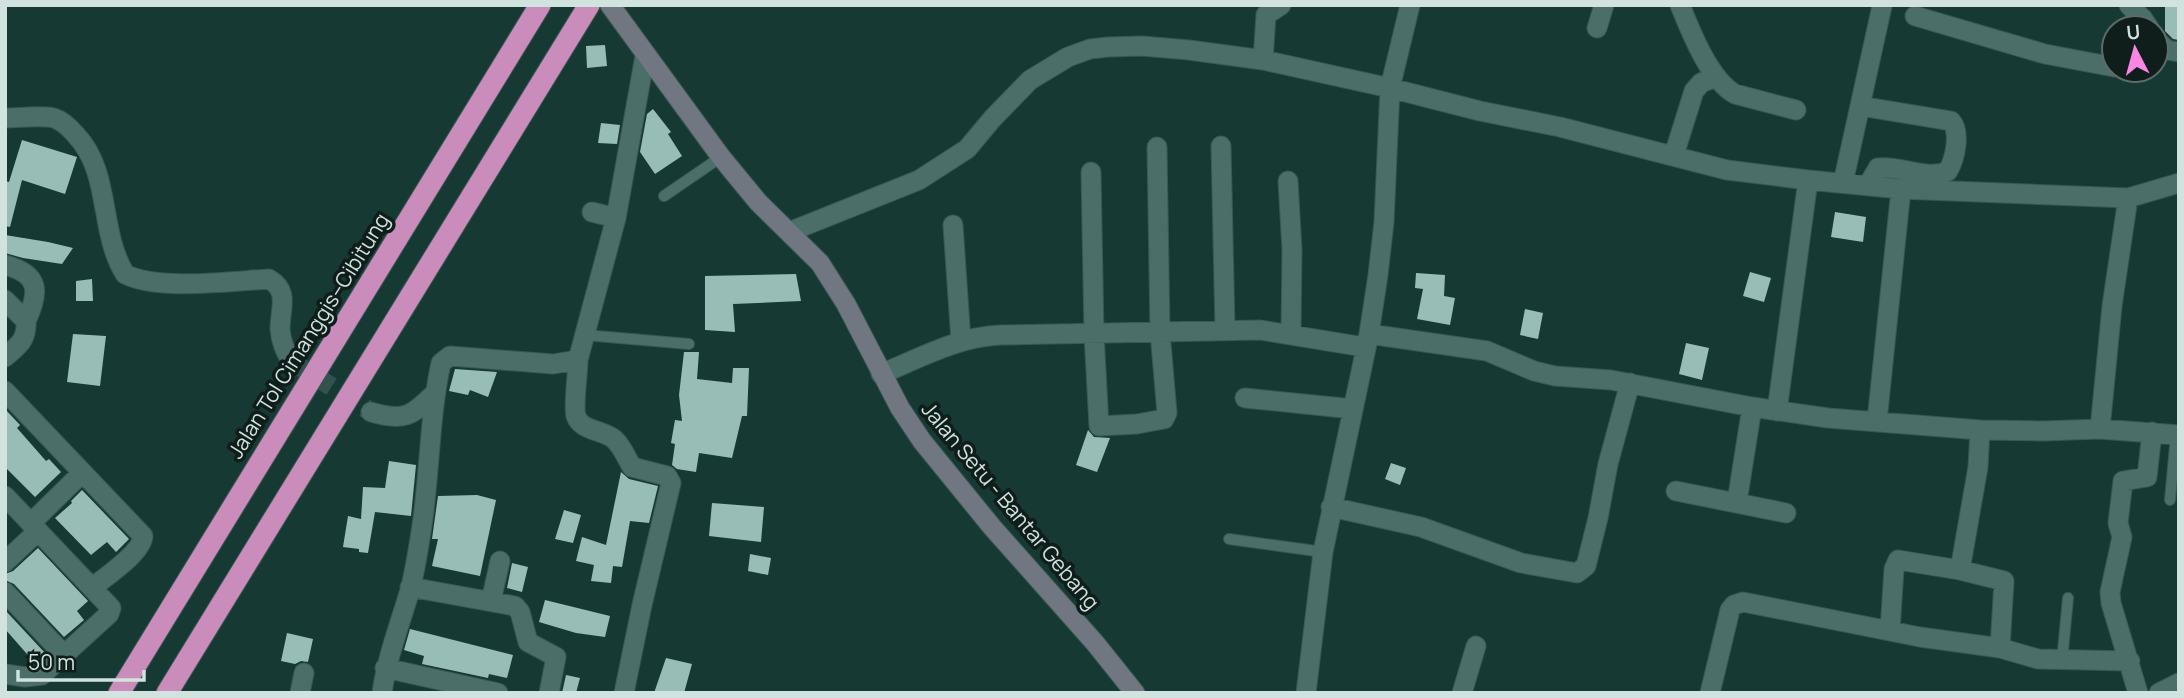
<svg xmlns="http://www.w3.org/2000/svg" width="2184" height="698" font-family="Manrope,sans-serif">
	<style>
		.building { fill: #98bdb7 }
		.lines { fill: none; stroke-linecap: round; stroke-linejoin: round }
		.minor-tunnel { stroke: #33524e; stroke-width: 19; stroke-dasharray: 19 10; stroke-linecap: butt }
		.service-casing { stroke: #3a5753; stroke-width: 12 }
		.minor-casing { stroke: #3a5753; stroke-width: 21 }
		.secondary-casing { stroke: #3a5753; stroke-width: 21 }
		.motorway-casing { stroke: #3a5753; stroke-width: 23 }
		.service { stroke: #4b6e68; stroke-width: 10 }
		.minor { stroke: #4b6e68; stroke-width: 19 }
		.secondary { stroke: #717781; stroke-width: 19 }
		.motorway { stroke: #ca8dbb; stroke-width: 21 }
		.labels { text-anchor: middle; stroke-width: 7; stroke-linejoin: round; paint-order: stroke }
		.street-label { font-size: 21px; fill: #d0e3df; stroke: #0f1d1b }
	</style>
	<rect width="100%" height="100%" fill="#173934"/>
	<!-- building -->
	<path class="building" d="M2165,5H2179V40L2173,39L2165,31Z
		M605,45L607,66L587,68L586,46Z
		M653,109L671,132L668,134L682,156L655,174L640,152L647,114Z
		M601,123L620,125L617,144L598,143Z
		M22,140L77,157L65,194L22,180L10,227L5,226V181L9,182Z
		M1835,212L1866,217L1863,242L1831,237Z
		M5,235L48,242L73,248L62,264L23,258L5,253Z
		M1750,272L1771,278L1764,302L1743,296Z
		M1416,273L1445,275L1444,296L1455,298L1450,325L1417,319L1423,289L1415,288Z
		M796,274L801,301L733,304L735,332L705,330V276Z
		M92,279L93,301H76V281Z
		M1525,309L1543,313L1538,339L1520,335Z
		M73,334L106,336L100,386L67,382Z
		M1686,343L1709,348L1702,380L1679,374Z
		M684,352H699L697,379L732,383L733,368H749L747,416H742L732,458L699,453L696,472L677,469L672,465L675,444L671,443L675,420L682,421L679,395Z
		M455,369L497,372L488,397L470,390L468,395L449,391Z
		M5,409L20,425L17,428L46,461L49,459L61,472L35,497L5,467Z
		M1088,430L1094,437L1110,438L1097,472L1076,465Z
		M389,461L416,465L411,516L375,512L368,553L359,552V549L343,547L348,516L361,519L363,487L385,488Z
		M1391,463L1406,468L1400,485L1385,479Z
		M621,472L629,479L658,486L649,523L630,521L622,567L613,566L611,583L591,581L594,565L576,561L582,537L606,545Z
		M82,490L129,539L116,552L107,542L91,555L55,518L72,503L71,501Z
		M477,495L496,500L480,576L432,566L438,539H432L438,496Z
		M712,503L764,507L761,542L709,536Z
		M564,510L581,515L573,543L555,539Z
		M38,548L88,601L77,611L84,620L64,637L14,584L5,580V574L13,571Z
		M750,554L771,558L768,575L748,571Z
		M512,563L528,567L522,592L507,588Z
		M545,600L610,616L605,637L576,633L539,622Z
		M5,610L45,653L34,662L5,629Z
		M410,629L513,655L507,678L489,674L488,678L422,664L424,656L404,650Z
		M287,633L313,639L308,662L301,661L295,664L281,661Z
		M666,658L692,664L684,693H654Z
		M566,675L580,678L576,693H562Z"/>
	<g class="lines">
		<!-- minor-tunnel -->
		<path class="minor-tunnel" d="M291,361L371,412"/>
		<defs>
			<path id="service" d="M664,196L721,157
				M585,335L689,344
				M2170,500L2176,435
				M1229,539L1323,552
				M2062,661L2068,598"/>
			<path id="minor" d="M1680,5C1691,32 1709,79 1735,94L1796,110
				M2129,5L2143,19L2149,28
				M1915,16L2045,54L2114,67
				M1597,28L1604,5
				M2156,40L2167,50L2179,52
				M1263,60L1266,15L1281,5
				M1860,106L1951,121C1961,132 1955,159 1948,171C1928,181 1901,165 1878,168L1868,185
				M5,118C20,118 39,115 54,118C63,121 69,127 75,134C112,172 98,230 125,274C157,291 232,281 269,279C290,291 280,309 280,329C281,342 285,350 291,361
				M1221,146L1225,329
				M1674,155L1694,91L1701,83L1715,77
				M1091,172L1094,334L1099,426L1137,424L1164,419L1167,413L1160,332L1157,147
				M1288,181L1292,250L1291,333
				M1843,183L1882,6
				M592,212L616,218
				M953,225L961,341
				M789,232L919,180L967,149L993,118L1030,80L1068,57L1090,49L1108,47L1142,46L1189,50L1263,60L1390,88L1480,111L1560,127L1727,170L1808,180L1901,189L2128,198L2179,183
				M5,265C40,274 40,292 26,321
				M5,300L26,321C27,340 19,345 5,357
				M1369,334L1487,351L1534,371L1555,376L1611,380L1752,407L1828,418L1980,430L2043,431L2100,429L2179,435
				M578,360C578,373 573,406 576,416C581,431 603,430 614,439C622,446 626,457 632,467L667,476L671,483L642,605L624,693
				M881,374C920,358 957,337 1000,335L1260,330L1364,347
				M5,391L143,536C142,553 106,576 92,588
				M1245,398L1353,409
				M1777,411L1808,180
				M371,412C404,422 412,416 435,393
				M1877,421L1901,189
				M2100,429L2112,306L2128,198
				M1676,491L1786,513
				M5,496L111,608L109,614L42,675L25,677L5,674
				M1737,502L1752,407
				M1331,507L1421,527L1521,563L1577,573L1586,566L1598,518L1608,464L1630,383
				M31,523L82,473
				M5,562L38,531
				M1960,570L2004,581L2000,648
				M410,587L515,606L520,612L528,642L556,657L549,693
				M5,592L65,656
				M491,601L500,561
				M1890,630L1894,569L1898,560L1960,570L1978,467L1980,430
				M385,668L498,693
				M300,693L304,673
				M382,693C387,657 400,624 410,590C415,571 418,551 421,532C430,476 429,418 441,363L450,356L553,364L578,360L616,218L645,56
				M1306,693L1323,552L1369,334L1378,275L1384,222L1390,88L1410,5
				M1462,693L1476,646
				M1710,693L1730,610L1734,605L1743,602L1920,637L2000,648L2038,659L2130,661
				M2138,693L2111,603L2110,592L2122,537L2118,523L2123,481L2147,477L2152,432
				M2159,693L2179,683"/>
			<path id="secondary" d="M610,5L721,157L758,202L820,263L846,304L900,408L922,441L992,527L1095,643L1135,693"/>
			<path id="motorway" d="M119,693L540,5
				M167,693L589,5"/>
		</defs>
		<!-- service casing -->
		<use href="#service" class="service-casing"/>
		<!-- minor casing -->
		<use href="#minor" class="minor-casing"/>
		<!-- secondary casing -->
		<use href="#secondary" class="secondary-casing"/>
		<!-- motorway casing -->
		<use href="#motorway" class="motorway-casing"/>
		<!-- service -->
		<use href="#service" class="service"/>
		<!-- minor -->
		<use href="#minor" class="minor"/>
		<!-- secondary -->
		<use href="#secondary" class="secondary"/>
		<!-- motorway -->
		<use href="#motorway" class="motorway"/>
	</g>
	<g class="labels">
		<!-- street labels -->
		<g class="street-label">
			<text transform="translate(309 336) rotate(-58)" y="7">Jalan Tol Cimanggis–Cibitung</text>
			<text transform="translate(1010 506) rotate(50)" y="7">Jalan Setu - Bantar Gebang</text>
		</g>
	</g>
	<!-- border -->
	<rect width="2184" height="698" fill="none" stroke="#d0e3df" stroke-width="14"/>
	<!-- north arrow -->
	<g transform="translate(2135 49) rotate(354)"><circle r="33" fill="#0f1d1b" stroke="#5c6c69" stroke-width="2"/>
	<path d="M0-5L12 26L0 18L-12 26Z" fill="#fc86e4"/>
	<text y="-10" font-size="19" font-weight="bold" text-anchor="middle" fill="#d0e3df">U</text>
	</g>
	<!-- scale -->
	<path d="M18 670v10h126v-10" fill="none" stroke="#d0e3df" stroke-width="3.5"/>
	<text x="28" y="670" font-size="21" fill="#d0e3df" stroke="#0f1d1b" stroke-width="5" paint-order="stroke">50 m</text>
</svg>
